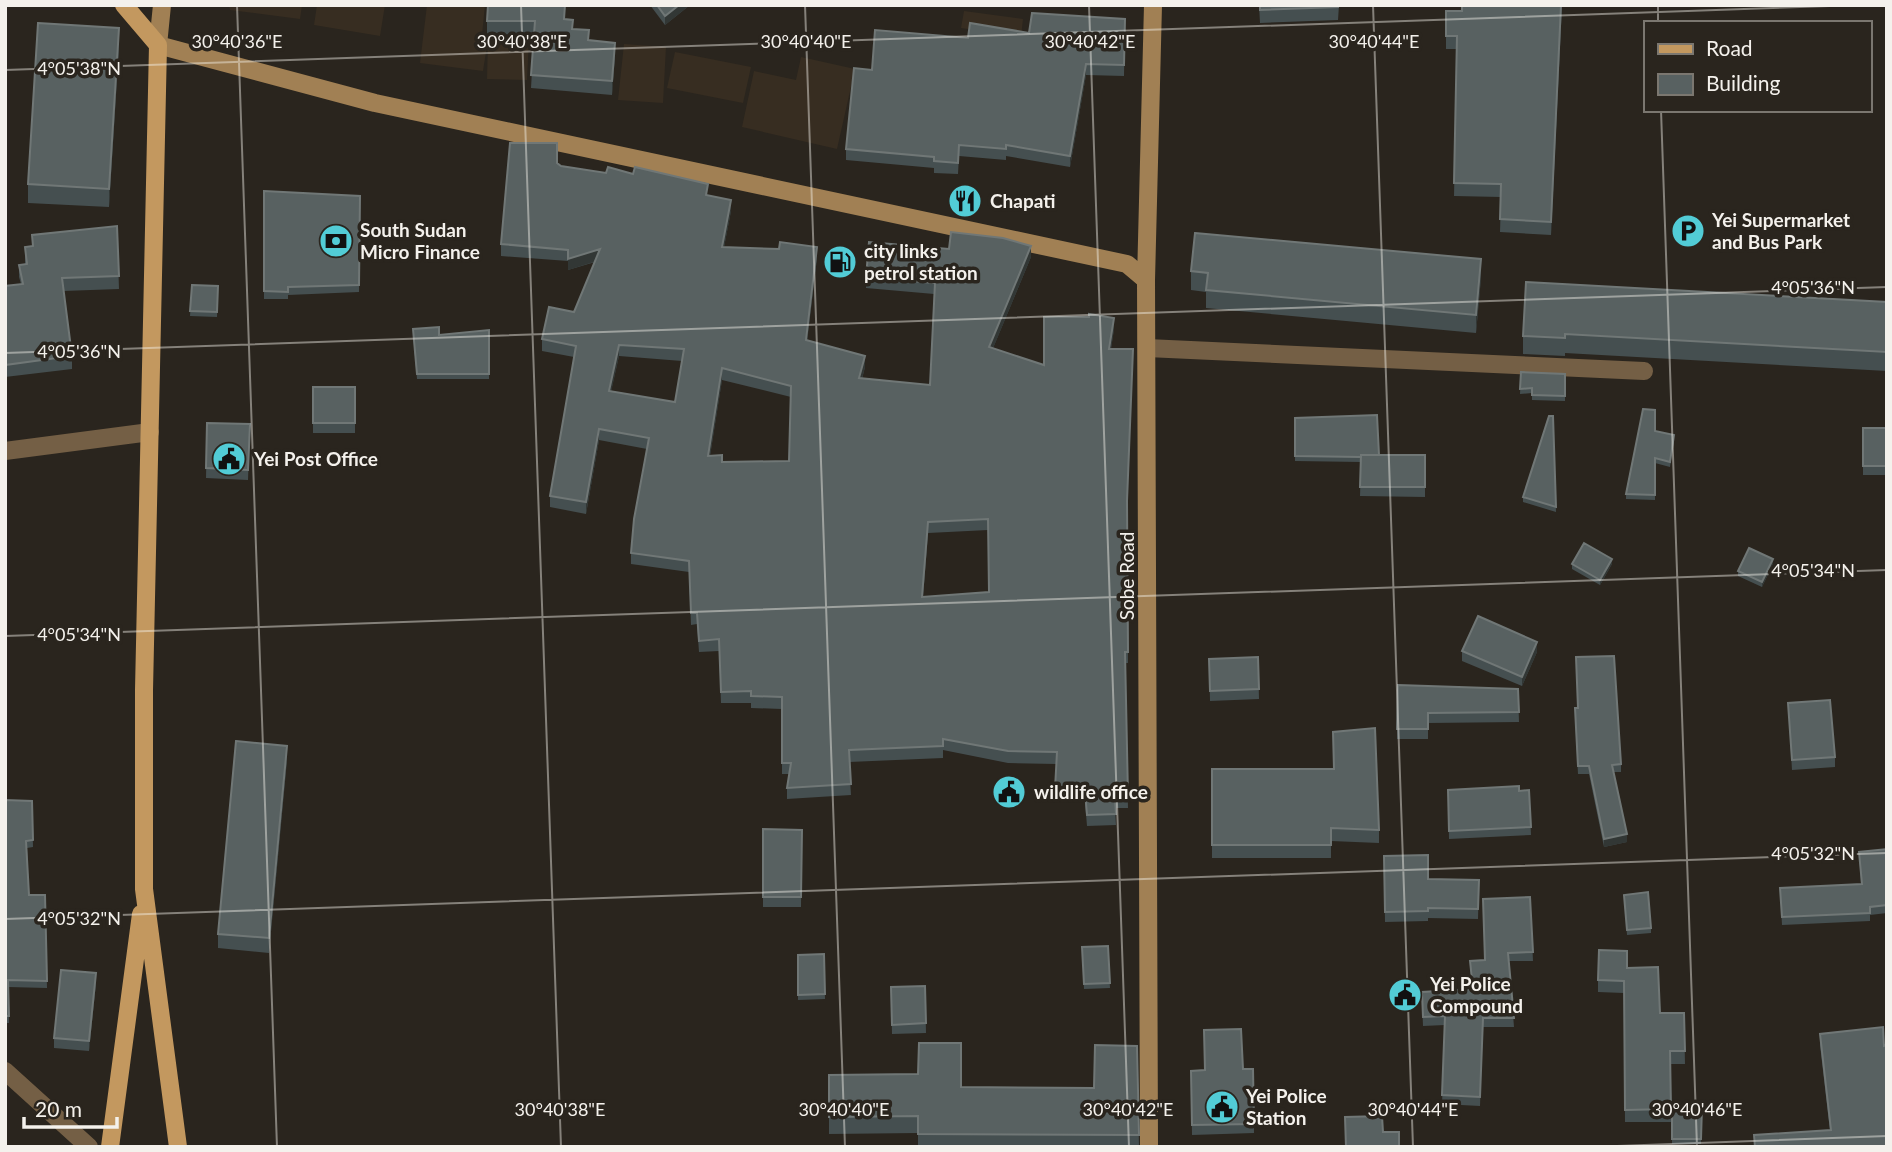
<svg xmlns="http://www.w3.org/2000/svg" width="1892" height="1152" font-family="Lato,sans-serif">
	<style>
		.built { fill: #372d21 }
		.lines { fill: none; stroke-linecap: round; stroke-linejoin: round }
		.street { stroke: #745f45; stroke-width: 18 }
		.secondary { stroke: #a18054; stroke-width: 18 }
		.primary { stroke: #c3985f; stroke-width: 18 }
		.wall { fill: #454f50; fill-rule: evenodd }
		.shaded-wall { fill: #323735 }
		.building { fill: #586161; stroke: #707776; stroke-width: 2; fill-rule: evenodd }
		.ticks { fill: none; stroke: #f4f1ec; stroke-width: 2; stroke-opacity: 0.45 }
		.labels { text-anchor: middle; stroke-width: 7; stroke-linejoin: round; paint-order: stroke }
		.poi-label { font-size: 19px; font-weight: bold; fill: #f4f1ec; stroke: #2a251e; text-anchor: start }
		.street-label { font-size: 19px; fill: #f4f1ec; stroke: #2a251e }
		.ticks-label { font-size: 18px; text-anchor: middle; fill: #f4f1ec; stroke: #2a251e; stroke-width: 7; stroke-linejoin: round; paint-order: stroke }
	</style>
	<rect width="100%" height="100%" fill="#2a251e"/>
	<!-- built -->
	<path class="built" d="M229,5H302L300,19L230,10Z
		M317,5H385L380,36L314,25Z
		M427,5H485L482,35L488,38L529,39L527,80L487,79L488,39L483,71L420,63Z
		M964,11L1023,19L1021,37L961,28Z
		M624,44L666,47L663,103L618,100Z
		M675,52L751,67L743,103L667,88Z
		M801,57L855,69L837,149L742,127L754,71L796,80Z"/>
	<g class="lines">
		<!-- street -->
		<path class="street" d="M1147,348L1644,371
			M5,451L150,432
			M5,1071L89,1147"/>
		<!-- secondary -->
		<path class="secondary" d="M162,5L158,45L375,103L1127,264L1146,280
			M1149,1147L1146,280L1153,5"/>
		<!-- primary -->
		<path class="primary" d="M124,5L158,45L144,690V889L178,1147
			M110,1147L141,914"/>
	</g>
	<!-- wall -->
	<path class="wall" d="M650,5H690L665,25Z
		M1259,5H1339L1338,20L1260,23Z
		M1462,5H1562L1551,235L1500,232L1501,197L1454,196L1457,49H1446V11H1462Z
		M565,19L573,29L589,41L615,56L612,95L531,88L534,35L487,34V21Z
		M1125,19L1124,76L1086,75L1070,167L1006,156V160L959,156L958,174L934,173V168L846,160V149L872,70L968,38L1029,33Z
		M119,47L109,207L28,203V184Z
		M557,163L561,166L606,173L633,174L708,196L731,211L724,247L817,258L807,341L865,367L862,379L930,385L934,294L866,288V277L1031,257L993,348L1044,365L1114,329L1111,349L1127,510L1128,663H1125L1128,808H1115L1116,825L1087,826L1085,802L1055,800L1057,764L1008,763L943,750V758L849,762L851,795L787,799V788L789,774H782V709L751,708V703H721L719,651L699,652L697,624L691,625L689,572L631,564V553L647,449L599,440L586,514L550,507V496L574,357L542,351V339L574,312L595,262L568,270V261L501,256V244ZM619,356L682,361L675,402L611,391ZM722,380L791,397L789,461L722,462L710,456ZM988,530L989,592L923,597L928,533Z
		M264,191L360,196L359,292L288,295V299H264Z
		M117,226L119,289L63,291L72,356V369L5,377V286L21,284L19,277V265L25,264V247L32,246V235Z
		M1191,271L1481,278L1476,333L1206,308V292L1191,290Z
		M192,285L218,286L217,317L190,316Z
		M1887,302V371L1565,353V356L1523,354V336Z
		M489,330V379H417L413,334L439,335Z
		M1521,372L1565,374V401L1532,400V393L1520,394Z
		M313,387H355V433H313Z
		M1553,416L1556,512L1523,502V497Z
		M1295,418L1379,455H1425V497L1360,496L1361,462L1295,461Z
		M207,423L250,424L248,480L206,478Z
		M1863,428H1887V475H1863Z
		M1655,431L1674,440L1670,467L1655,463V500L1626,499V494Z
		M1572,564H1612L1600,585L1572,569Z
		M1773,564L1762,587L1738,576V571Z
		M1462,651L1537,652L1522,686L1462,661Z
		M1258,657L1259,699L1210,701L1209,659Z
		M1398,685L1518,689L1519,722L1428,723V739H1397Z
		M1788,703L1835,757V767L1792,770Z
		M1575,716L1621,764V772H1613L1627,842L1604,847L1589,774H1578Z
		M287,760L269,953L218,948V934Z
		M1212,769L1379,830V843L1331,841V858H1212Z
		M1448,790L1519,791L1529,790L1531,835L1449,839Z
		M5,800L32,801L33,847L27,848L29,895H45L47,988L8,987L9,1023H5Z
		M763,829L802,830L801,907H763Z
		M1887,849V913L1870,915V921L1782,925L1780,888L1861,884L1859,852Z
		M1384,856L1428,879L1479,880L1478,919L1428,918V921L1385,922Z
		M1624,895L1651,928V933L1627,935Z
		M1530,897L1533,961H1509L1514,1027H1483L1480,1106L1442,1104L1445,1025L1423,1026L1422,1001L1472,989L1470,961L1485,960Z
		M1108,946L1110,988L1084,989L1082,947Z
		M824,954L825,999L798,1000V955Z
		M1627,968L1660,1013H1684L1685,1064H1670L1671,1122H1625L1624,993L1598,992V980Z
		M96,983L89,1051L54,1048V1038Z
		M925,986L926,1033L892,1034L891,987Z
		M1820,1034L1887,1147H1754V1135L1830,1131L1820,1045Z
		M1137,1046L1139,1147H918V1133L829,1134V1075L961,1087L1094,1088Z
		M1253,1069L1254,1133L1192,1135L1191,1071Z
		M1672,1105L1702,1106L1701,1144H1672Z"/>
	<!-- shaded-wall -->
	<path class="shaded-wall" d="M679,5H690L665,25V16Z
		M1561,5H1562L1551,235V222Z
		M119,28V47L109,207V189Z
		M615,43V56L612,95V81Z
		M1086,64V75L1070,167V156Z
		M731,200V211L722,258V247Z
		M1031,246V257L989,358V347Z
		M817,247V258L806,352V340Z
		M600,249V260L568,270V259Z
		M1481,259V278L1476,333V315Z
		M1114,318V329L1109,360V349Z
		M619,345V356L609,402V391Z
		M865,356V367L859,390V378Z
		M722,368V380L708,467V456Z
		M599,429V440L586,514V502Z
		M928,522V533L922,609V597Z
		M1612,559V564L1600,585V580Z
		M1773,559V564L1762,587V582Z
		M1537,642V652L1522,686V677Z
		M287,746V760L269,953V938Z
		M1627,834V842L1604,847V839Z
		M96,973V983L89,1051V1041Z"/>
	<!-- building -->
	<path class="building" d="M488,5H565L564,19L573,20L572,29L589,30L588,40L615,43L612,81L531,75L535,21H487Z
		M657,5H679L665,16Z
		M1260,5H1338V7L1260,10Z
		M1462,5H1561L1551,222L1500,219L1501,184L1454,183L1457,36H1446V11H1462Z
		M1032,13L1125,19L1124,65L1086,64L1070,156L1006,145V149L959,145L958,163L934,161V157L846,149L854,68L872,70L875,30L968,38L970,23L1029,33Z
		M38,23L119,28L109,189L28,184Z
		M510,143H557V163L561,166L606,173L608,167L633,174L635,167L708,184L706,195L731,200L722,247L779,249L780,242L817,247L806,340L865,356L859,378L930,385L935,283L866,277L869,242L949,249L951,232L1003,238L1031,246L989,347L1044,365V317H1089V314L1114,318L1109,349H1133L1127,501L1128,652H1125L1128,796L1115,797L1116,814L1087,815L1085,791L1055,789L1057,752L1008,751L943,739V746L849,750L851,784L787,788L791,763H782V697L751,696V691L721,692L719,639L699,641L697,613H691L689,561L631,553L634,519L649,438L599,429L586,502L550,496L576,346L542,339L549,307L574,312L600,249L568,259V250L501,244ZM619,345L684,349L675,402L609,391ZM722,368L791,386L789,461L722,462V455L708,456ZM988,519L989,592L922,597L928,522Z
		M264,191L360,196L359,285L288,287V292L264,291Z
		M117,226L119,276L62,278L72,356L5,365V286L23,284L19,265L27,264L25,247L33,246L32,235Z
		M1195,233L1481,259L1476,315L1206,290L1208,273L1191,271Z
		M1526,282L1887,302V352L1565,334V338L1523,336Z
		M192,285L218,286L217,312L190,311Z
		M439,327V335L489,330V374H417L413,329Z
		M1521,372L1565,374V396L1532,395V388L1520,389Z
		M313,387H355V423H313Z
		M1643,409L1655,410V431L1674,435L1670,462L1655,458V495L1626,494Z
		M1377,415L1379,455H1361V457L1295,456V418Z
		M1549,416H1553L1556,507L1523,497Z
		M207,423L250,424L248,470L206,468Z
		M1863,428H1887V466H1863Z
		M1361,455H1425V487H1360Z
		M1584,543L1612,559L1600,580L1572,564Z
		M1749,548L1773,559L1762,582L1738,571Z
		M1478,616L1537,642L1522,677L1462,651Z
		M1614,656L1621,764L1612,765L1627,834L1604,839L1589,766H1578L1575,708H1578L1576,657Z
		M1258,657L1259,689L1210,691L1209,659Z
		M1398,685L1518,689L1519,712L1428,713V729H1397Z
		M1830,700L1835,757L1792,760L1788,703Z
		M1375,728L1379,830L1331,828V845H1212V769H1334L1333,732Z
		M236,741L287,746L269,938L218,934Z
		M1519,786V791L1529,790L1531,827L1449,831L1448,790Z
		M5,800L32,801L33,840L26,841L29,895H45L47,981L8,980L9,1016H5Z
		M763,829L802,830L801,897H763Z
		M1887,849V905L1870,907V913L1782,917L1780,888L1862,884L1859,852Z
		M1428,855V879L1479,880L1478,909L1428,908V911L1385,912L1384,856Z
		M1648,892L1651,928L1627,930L1624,895Z
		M1530,897L1533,952L1508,953L1514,1018H1483L1480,1097L1442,1095L1445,1016L1423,1017L1422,992L1473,989L1470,961L1485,960L1483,899Z
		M1108,946L1110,983L1084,984L1082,947Z
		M1599,950L1627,951V968L1658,967L1660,1013H1684L1685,1051H1670L1671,1109L1625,1110L1624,981L1598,980Z
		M824,954L825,994L798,995V955Z
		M61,970L96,973L89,1041L54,1038Z
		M925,986L926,1023L892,1025L891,987Z
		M1883,1027L1884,1046L1887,1045V1147H1755L1754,1135L1831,1130L1820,1034Z
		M1241,1029L1243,1069H1253L1254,1124L1192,1125L1191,1071L1205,1070L1204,1030Z
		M919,1043H961V1087L1094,1088L1095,1045L1137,1046L1139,1135L918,1134V1116L829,1117V1075L918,1074Z
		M1672,1105L1702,1106L1701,1139H1672Z
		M1382,1116L1383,1132H1399V1147H1346L1345,1117Z"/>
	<!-- ticks -->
	<path class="ticks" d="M237,5L277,1147M521,5L561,1147M805,5L845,1147M1089,5L1129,1147M1373,5L1413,1147M1658,5V23M5,70L1859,5M1661,110L1697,1147M5,353L1887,287M5,636L1887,570M5,919L1887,853M1590,1147L1887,1136"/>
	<!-- icons -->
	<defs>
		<symbol id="restaurant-disc" viewBox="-11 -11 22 22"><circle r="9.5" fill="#52ccd6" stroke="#2a251e"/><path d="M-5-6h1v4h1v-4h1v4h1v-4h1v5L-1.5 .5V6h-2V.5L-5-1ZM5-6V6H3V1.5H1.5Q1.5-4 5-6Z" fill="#111"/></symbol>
		<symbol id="parking-disc" viewBox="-11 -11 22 22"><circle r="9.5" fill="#52ccd6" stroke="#2a251e"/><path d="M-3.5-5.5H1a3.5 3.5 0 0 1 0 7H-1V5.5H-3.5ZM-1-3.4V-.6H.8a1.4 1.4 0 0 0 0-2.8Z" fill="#111"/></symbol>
		<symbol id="bank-disc" viewBox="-11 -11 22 22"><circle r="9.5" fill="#52ccd6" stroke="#2a251e"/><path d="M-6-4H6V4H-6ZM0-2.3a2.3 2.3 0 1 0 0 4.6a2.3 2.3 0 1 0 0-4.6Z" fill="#111"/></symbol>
		<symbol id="fuel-disc" viewBox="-11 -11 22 22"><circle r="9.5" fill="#52ccd6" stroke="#2a251e"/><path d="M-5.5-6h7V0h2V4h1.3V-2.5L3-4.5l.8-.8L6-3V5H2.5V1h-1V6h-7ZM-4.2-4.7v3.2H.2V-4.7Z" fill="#111"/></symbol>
		<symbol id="civic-disc" viewBox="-11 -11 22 22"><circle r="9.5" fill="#52ccd6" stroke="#2a251e"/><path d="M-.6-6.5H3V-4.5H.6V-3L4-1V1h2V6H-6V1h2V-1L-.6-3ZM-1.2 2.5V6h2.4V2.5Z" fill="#111"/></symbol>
	</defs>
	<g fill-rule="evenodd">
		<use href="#restaurant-disc" x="946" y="182" width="38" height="38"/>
		<use href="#parking-disc" x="1669" y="212" width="38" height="38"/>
		<use href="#bank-disc" x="317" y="222" width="38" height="38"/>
		<use href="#fuel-disc" x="821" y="243" width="38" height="38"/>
		<use href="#civic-disc" x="210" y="440" width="38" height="38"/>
		<use href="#civic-disc" x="990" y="773" width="38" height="38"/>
		<use href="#civic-disc" x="1386" y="976" width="38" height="38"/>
		<use href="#civic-disc" x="1203" y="1088" width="38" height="38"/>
	</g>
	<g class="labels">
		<!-- poi labels -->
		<g class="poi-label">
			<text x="990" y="208">Chapati</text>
			<text x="1712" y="227">Yei Supermarket<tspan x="1712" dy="22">and Bus Park</tspan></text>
			<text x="360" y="237">South Sudan<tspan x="360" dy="22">Micro Finance</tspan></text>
			<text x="864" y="258">city links<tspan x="864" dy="22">petrol station</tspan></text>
			<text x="254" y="466">Yei Post Office</text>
			<text x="1034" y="799">wildlife office</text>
			<text x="1430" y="991">Yei Police<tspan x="1430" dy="22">Compound</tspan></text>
			<text x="1246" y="1103">Yei Police<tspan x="1246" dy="22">Station</tspan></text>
		</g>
		<!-- street labels -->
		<g class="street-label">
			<text transform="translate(1127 576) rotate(-90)" y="7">Sobe Road</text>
		</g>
	</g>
	<g class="ticks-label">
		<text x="237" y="48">30°40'36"E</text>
		<text x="522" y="48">30°40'38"E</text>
		<text x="806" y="48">30°40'40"E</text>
		<text x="1090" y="48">30°40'42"E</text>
		<text x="1374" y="48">30°40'44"E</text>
		<text x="79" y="75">4°05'38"N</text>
		<text x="1813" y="294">4°05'36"N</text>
		<text x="79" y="358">4°05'36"N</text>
		<text x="1813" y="577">4°05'34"N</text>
		<text x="79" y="641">4°05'34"N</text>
		<text x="1813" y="860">4°05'32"N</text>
		<text x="79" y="925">4°05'32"N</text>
		<text x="560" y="1116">30°40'38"E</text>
		<text x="844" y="1116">30°40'40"E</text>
		<text x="1128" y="1116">30°40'42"E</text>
		<text x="1413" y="1116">30°40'44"E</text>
		<text x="1697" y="1116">30°40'46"E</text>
	</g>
	<!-- border -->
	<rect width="1892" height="1152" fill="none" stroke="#f4f1ec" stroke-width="14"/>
	<!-- legend -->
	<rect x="1644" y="21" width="228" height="91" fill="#2a251e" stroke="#7b7770" stroke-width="2"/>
	<rect x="1658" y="44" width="35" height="10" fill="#c3985f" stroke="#7b7770" stroke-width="2"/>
	<text x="1706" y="56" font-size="21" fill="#f4f1ec">Road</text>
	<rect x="1658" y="74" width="35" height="21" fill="#586161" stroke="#7b7770" stroke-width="2"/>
	<text x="1706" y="91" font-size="21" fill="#f4f1ec">Building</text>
	<!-- scale -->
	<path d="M24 1117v10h93v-10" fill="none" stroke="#f4f1ec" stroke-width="3.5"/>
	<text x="35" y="1117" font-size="21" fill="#f4f1ec" stroke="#2a251e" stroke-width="5" paint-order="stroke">20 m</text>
</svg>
